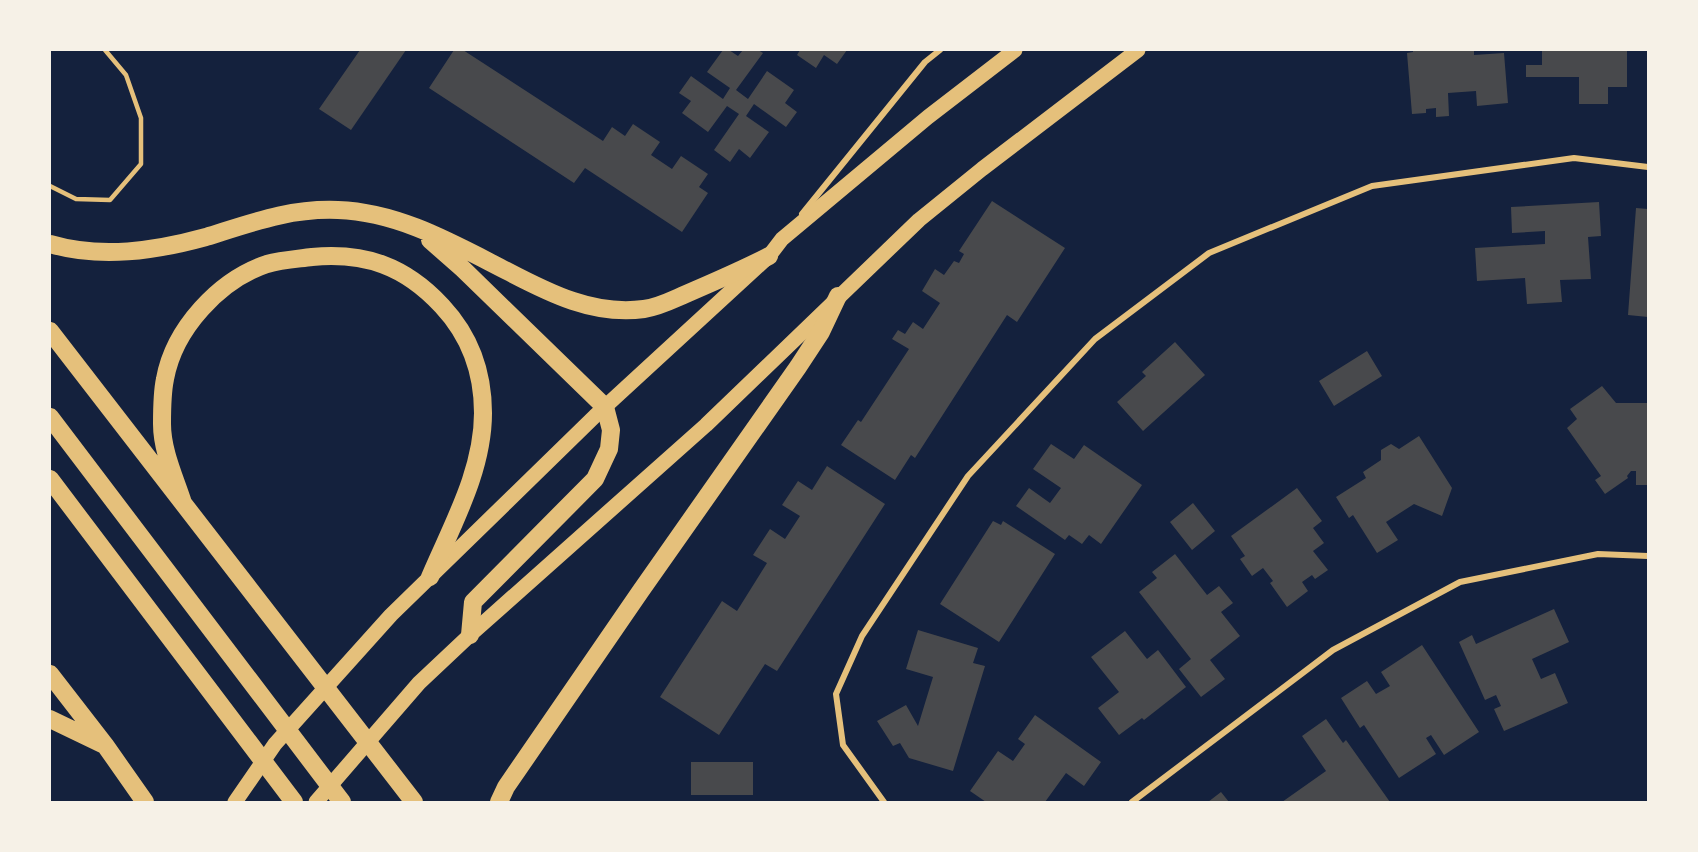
<svg xmlns="http://www.w3.org/2000/svg" width="1698" height="852" font-family="Manrope,sans-serif">
	<style>
		.building { fill: #48494c }
		.lines { fill: none; stroke-linecap: round; stroke-linejoin: round }
		.service { stroke: #e5c07b; stroke-width: 4.5 }
		.minor { stroke: #e5c07b; stroke-width: 6 }
		.primary { stroke: #e5c07b; stroke-width: 15 }
		.motorway { stroke: #e5c07b; stroke-width: 18 }
	</style>
	<rect width="100%" height="100%" fill="#14213d"/>
	<!-- building -->
	<path class="building" d="M360,50H406L351,130L319,109Z
		M454,50H463L603,141L612,127L625,136L633,124L660,142L651,155L672,169L681,156L708,174L699,187L708,193L682,232L585,168L574,183L429,88Z
		M723,50H729L738,56L743,50H758L763,53L736,90L748,99L767,71L794,90L785,103L797,112L786,127L754,104L746,116L769,132L750,158L739,149L730,162L714,150L739,114L727,106L708,132L682,113L691,101L679,93L691,76L723,99L730,88L707,72Z
		M800,50H847L837,64L824,55L816,68L797,55Z
		M1413,50H1474V55L1504,53L1508,103L1477,106L1476,91L1448,93L1449,116L1436,117V108L1426,109V113L1412,114L1407,53L1413,52Z
		M1542,50H1627V87H1608V104H1579V77H1526V65H1542Z
		M992,201L1065,248L1017,322L1007,315L915,458L911,455L895,480L841,445L858,420L861,422L909,349L892,339L898,330L905,334L913,322L923,329L940,303L922,291L935,269L944,275L954,261L959,263L964,254L959,251Z
		M1599,202L1601,236L1588,237L1591,279L1560,280L1562,302L1527,304L1525,278L1477,281L1475,248L1545,244V231L1512,233L1511,207Z
		M1636,208L1648,209V317L1628,315Z
		M1175,342L1205,375L1143,431L1117,402L1146,376L1142,372Z
		M1367,351L1382,376L1334,406L1319,381Z
		M1602,386L1616,403H1648V485H1636V471H1631L1627,476L1628,478L1605,494L1595,480L1601,476L1567,428L1577,419L1570,409Z
		M1419,436L1452,488L1442,516L1414,504L1386,522L1398,540L1377,553L1353,515L1349,518L1336,497L1366,478L1363,472L1381,460V450L1391,444L1399,449Z
		M1051,444L1074,459L1084,445L1142,485L1101,544L1089,535L1082,544L1069,535L1065,540L1016,506L1029,488L1050,503L1061,488L1033,469Z
		M827,466L885,504L777,671L765,664L719,735L660,697L722,601L737,611L767,563L753,555L770,529L785,539L800,516L782,505L798,481L812,490Z
		M1297,488L1322,521L1313,528L1324,543L1313,551L1328,570L1315,579L1312,575L1302,582L1308,591L1287,607L1270,583L1273,581L1263,568L1252,576L1240,559L1245,556L1231,536Z
		M1193,503L1215,531L1192,550L1170,522Z
		M993,521L1001,525L1003,521L1055,554L999,642L940,604Z
		M1175,554L1207,595L1219,586L1233,603L1221,612L1240,636L1210,660L1225,679L1201,697L1179,669L1191,659L1139,592L1157,578L1152,572Z
		M1554,609L1569,642L1532,659L1541,679L1555,673L1568,703L1504,731L1494,709L1501,706L1496,695L1485,700L1459,642L1472,635L1476,644Z
		M918,630L978,648L973,663L985,666L953,771L909,758L900,743L893,746L877,721L906,705L918,726L933,677L906,669Z
		M1125,631L1147,659L1158,650L1186,687L1144,720L1142,718L1119,735L1098,708L1119,692L1091,657Z
		M1422,645L1479,732L1444,755L1431,735L1426,738L1436,754L1399,778L1364,725L1360,728L1341,698L1367,681L1376,694L1390,686L1381,672Z
		M1035,715L1101,762L1084,786L1066,773L1045,802H986L970,791L998,751L1013,761L1025,744L1018,739Z
		M1326,719L1343,743L1346,740L1390,802H1282L1326,771L1302,736Z
		M691,762H753V795H691Z
		M1221,792L1229,802H1208Z"/>
	<g class="lines">
		<!-- service -->
		<path class="service" d="M50,186L76,199L110,200L141,164V118L126,75L105,50"/>
		<!-- minor -->
		<path class="minor" d="M802,214L925,62L940,50
			M884,802L843,745L836,694L862,636L968,476L1095,339L1209,253L1372,186L1574,158L1648,167
			M1132,802L1333,650L1460,582L1598,554L1648,556"/>
		<!-- primary -->
		<path class="primary" d="M235,802L275,744L391,615L595,416L769,256L782,239L928,117L1015,50
			M316,802L419,683L470,635L706,425L919,220L982,169L1138,50"/>
		<!-- motorway -->
		<path class="motorway" d="M430,240L463,269L605,407L611,430L609,449L595,479L473,602L470,635
			M50,244C101,259 155,251 206,237C251,223 290,208 338,210C399,212 454,244 507,271C549,293 594,316 644,309C659,307 672,300 686,294C714,282 742,270 769,256
			M50,331L414,802
			M50,417L342,802
			M50,479L294,802
			M183,503C175,478 162,451 162,424C162,410 162,393 165,379C174,329 219,280 267,264C281,260 297,259 312,257C365,252 405,266 442,306C470,336 483,373 483,413C483,471 452,525 430,577
			M50,674L105,745L145,802
			M50,719L102,744
			M499,802L506,787L640,592L798,367L821,332L838,296"/>
	</g>
	<!-- border -->
	<rect width="1698" height="852" fill="none" stroke="#f6f1e7" stroke-width="102"/>
</svg>
